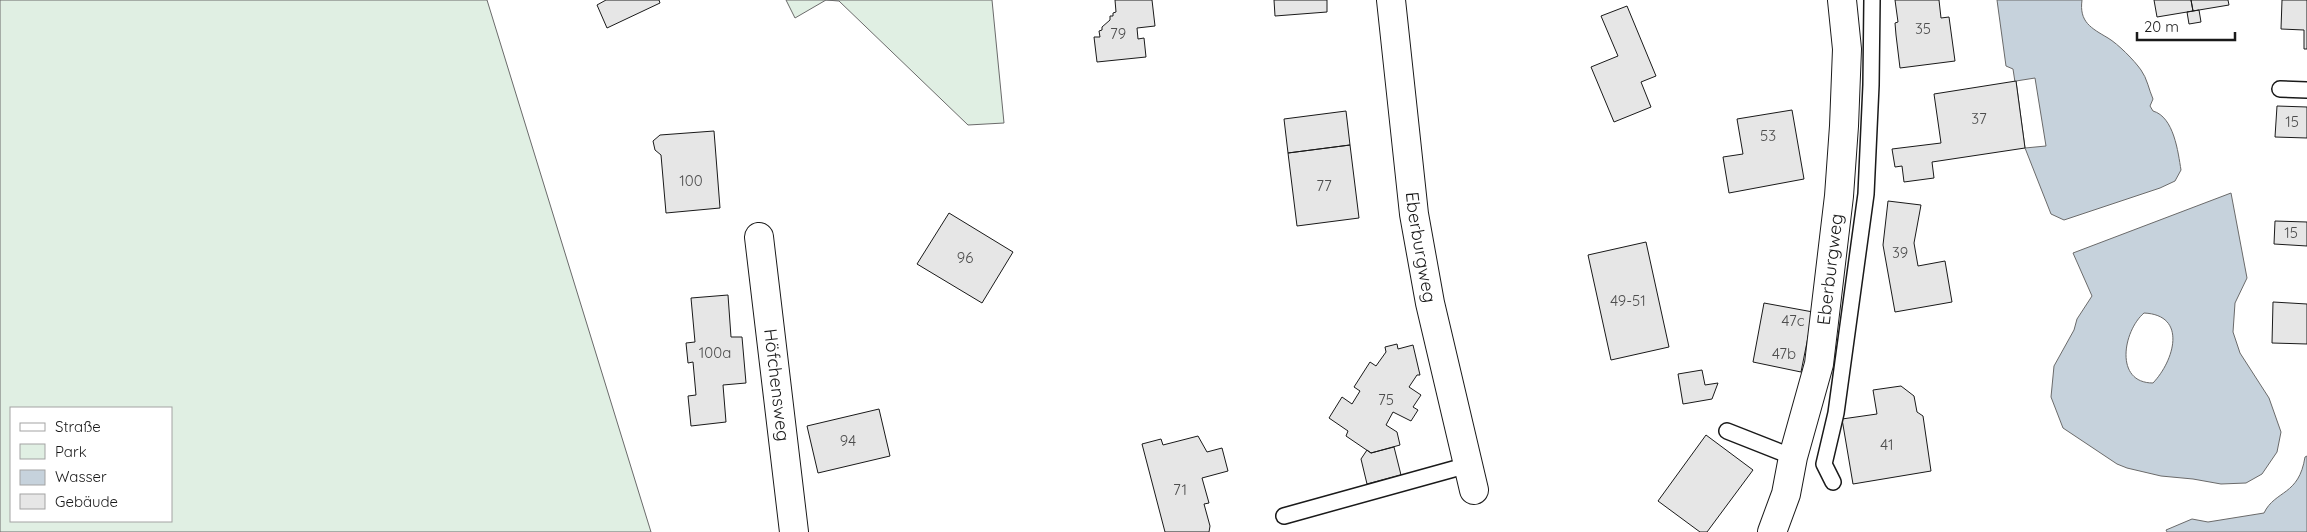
<svg xmlns="http://www.w3.org/2000/svg" width="2307" height="532" font-family="Quicksand,sans-serif">
	<style>
		.green { fill: #e0efe3; stroke: #6a6a6a; fill-rule: evenodd }
		.water { fill: #c6d2dc; stroke: #6a6a6a; fill-rule: evenodd }
		.pier { fill: #fff; stroke: #6a6a6a }
		.building { fill: #e6e6e6; stroke: #1a1a1a }
		.lines { fill: none; stroke-linecap: round; stroke-linejoin: round }
		.service-casing { stroke: #1a1a1a; stroke-width: 18 }
		.minor-casing { stroke: #1a1a1a; stroke-width: 30 }
		.service { stroke: #fff; stroke-width: 15 }
		.minor { stroke: #fff; stroke-width: 28 }
		.labels { text-anchor: middle; stroke-width: 4; stroke-linejoin: round; paint-order: stroke }
		.number-label { font-size: 15px; fill: #4d4d4d }
		.street-label { font-size: 18px; fill: #1a1a1a; stroke: #fff }
	</style>
	<rect width="100%" height="100%" fill="#fff"/>
	<!-- green -->
	<path class="green" d="M0,0H487L651,532H0ZM171,408V521H11V408Z
		M786,0H992L1004,123L968,125L839,1L826,0L795,18Z"/>
	<!-- water -->
	<path class="water" d="M1997,0H2082C2079,22 2091,28 2108,38C2118,44 2134,60 2141,70C2147,78 2149,90 2153,99L2150,106L2153,111C2174,117 2178,152 2181,170L2175,181L2160,188L2064,220L2051,214L2025,148L2013,69L2006,66Z
		M2231,193L2247,278L2235,303L2233,332L2240,353L2269,398L2281,432L2277,452L2262,474L2246,483L2221,484L2193,479L2161,476L2127,468L2117,464L2063,428L2051,397L2054,366L2074,330L2077,319L2092,296L2073,253ZM2144,313C2188,315 2174,361 2153,383C2114,383 2123,331 2144,313Z
		M2307,456V532H2167L2166,530L2192,519L2208,522L2264,513C2275,490 2299,496 2305,457Z"/>
	<!-- pier -->
	<path class="pier" d="M2035,78L2046,146L2025,148L2016,81Z"/>
	<!-- building -->
	<path class="building" d="M606,0H659L660,3L607,28L597,5Z
		M1115,0H1152L1155,26L1137,28L1138,39L1144,38L1146,57L1097,62L1094,37H1100L1099,31L1102,30V27L1110,20V16H1113V13L1116,12Z
		M1274,0H1327V12L1275,16Z
		M1895,0H1939L1941,18L1949,17L1955,61L1900,68L1896,35L1895,23L1898,22Z
		M2154,0H2191L2193,11L2157,17Z
		M2191,0H2228L2229,5L2193,11Z
		M2282,0H2307V49H2304V30L2281,29Z
		M1627,6L1656,76L1641,82L1651,107L1614,122L1591,67L1618,56L1601,16Z
		M2199,10L2201,22L2189,24L2187,12Z
		M2016,81L2025,148L1932,162L1934,178L1904,182L1902,166L1895,167L1892,149L1941,143L1934,94Z
		M2277,106L2307,107V138L2275,137Z
		M1792,110L1804,179L1729,193L1723,157L1743,154L1737,119Z
		M1346,111L1350,145L1288,153L1284,119Z
		M714,131L720,208L666,213L661,155L655,150L653,141L660,135Z
		M1350,145L1359,218L1297,226L1288,153Z
		M1888,201L1921,205L1914,243L1918,266L1945,261L1952,302L1895,312L1883,245Z
		M949,213L1013,252L982,303L917,264Z
		M2275,221L2307,222V246L2274,244Z
		M1646,242L1669,347L1611,360L1588,255Z
		M728,295L731,337H742L746,383L723,385L726,422L691,426L688,396L696,395L693,362L688,363L686,343L695,342L691,298Z
		M2273,302L2307,304V344L2272,343Z
		M1764,303L1813,312L1801,372L1753,362Z
		M1397,344L1398,349L1413,345L1420,375H1417L1409,387L1421,395L1413,407L1418,410L1411,421L1393,412L1386,425L1397,432L1400,445L1371,453L1346,436L1348,431L1329,418L1342,397L1352,404L1360,391L1354,387L1370,362L1376,366L1386,352L1385,347Z
		M1702,370L1705,385L1718,383L1712,399L1683,404L1678,374Z
		M1901,386L1914,396L1917,412L1923,416L1931,471L1853,484L1842,419L1877,414L1873,390Z
		M879,409L890,456L818,473L807,426Z
		M1706,435L1753,470L1707,532H1700L1658,501Z
		M1198,436L1207,452L1222,448L1228,471L1202,478L1209,503L1204,504L1210,526L1209,532H1165L1142,444L1161,439L1163,445Z
		M1394,447L1401,475L1367,484L1361,459L1367,450L1371,453Z"/>
	<g class="lines">
		<defs>
			<path id="service" d="M2280,89L2307,90
				M1727,431L1793,457
				M1833,482L1824,464L1836,413L1866,194L1871,85L1872,0
				M1284,516L1468,465"/>
			<g id="minor">
				<path id="s1" d="M1391,0L1414,214L1430,303L1474,490"/>
				<path id="s2" d="M759,237L794,532"/>
				<path id="s3" d="M1772,532L1786,494L1793,457L1819,364L1839,196L1844,126L1847,49L1842,0"/>
			</g>
		</defs>
		<!-- service casing -->
		<use href="#service" class="service-casing"/>
		<!-- minor casing -->
		<use href="#minor" class="minor-casing"/>
		<!-- service -->
		<use href="#service" class="service"/>
		<!-- minor -->
		<use href="#minor" class="minor"/>
	</g>
	<g class="labels">
		<!-- number labels -->
		<g class="number-label">
			<text x="1923" y="34">35</text>
			<text x="1118" y="39">79</text>
			<text x="1979" y="124">37</text>
			<text x="2292" y="127">15</text>
			<text x="1768" y="141">53</text>
			<text x="691" y="186">100</text>
			<text x="1324" y="191">77</text>
			<text x="2291" y="238">15</text>
			<text x="1900" y="258">39</text>
			<text x="965" y="263">96</text>
			<text x="1628" y="306">49-51</text>
			<text x="1793" y="326">47c</text>
			<text x="715" y="358">100a</text>
			<text x="1784" y="359">47b</text>
			<text x="1386" y="405">75</text>
			<text x="848" y="446">94</text>
			<text x="1887" y="450">41</text>
			<text x="1180" y="495">71</text>
		</g>
		<!-- street labels -->
		<g class="street-label">
			<text dy="6" stroke="none"><textPath href="#s1" startOffset="249">Eberburgweg</textPath></text>
			<text dy="6" stroke="none"><textPath href="#s3" startOffset="270">Eberburgweg</textPath></text>
			<text dy="6" stroke="none"><textPath href="#s2" startOffset="149">Höfchensweg</textPath></text>
		</g>
	</g>
	<!-- legend -->
	<rect x="10" y="407" width="162" height="115" fill="#ffffff" stroke="#a3a3a3"/>
	<rect x="20" y="423" width="25" height="8" fill="#ffffff" stroke="#a3a3a3"/>
	<text x="55" y="432" font-size="15" fill="#1a1a1a">Straße</text>
	<rect x="20" y="444" width="25" height="15" fill="#e0efe3" stroke="#a3a3a3"/>
	<text x="55" y="457" font-size="15" fill="#1a1a1a">Park</text>
	<rect x="20" y="470" width="25" height="15" fill="#c6d2dc" stroke="#a3a3a3"/>
	<text x="55" y="482" font-size="15" fill="#1a1a1a">Wasser</text>
	<rect x="20" y="494" width="25" height="15" fill="#e6e6e6" stroke="#a3a3a3"/>
	<text x="55" y="507" font-size="15" fill="#1a1a1a">Gebäude</text>
	<!-- scale -->
	<path d="M2137 32v8h98v-8" fill="none" stroke="#1a1a1a" stroke-width="2.5"/>
	<text x="2144" y="32" font-size="15" fill="#1a1a1a" stroke="#ffffff" stroke-width="4" paint-order="stroke">20 m</text>
</svg>
